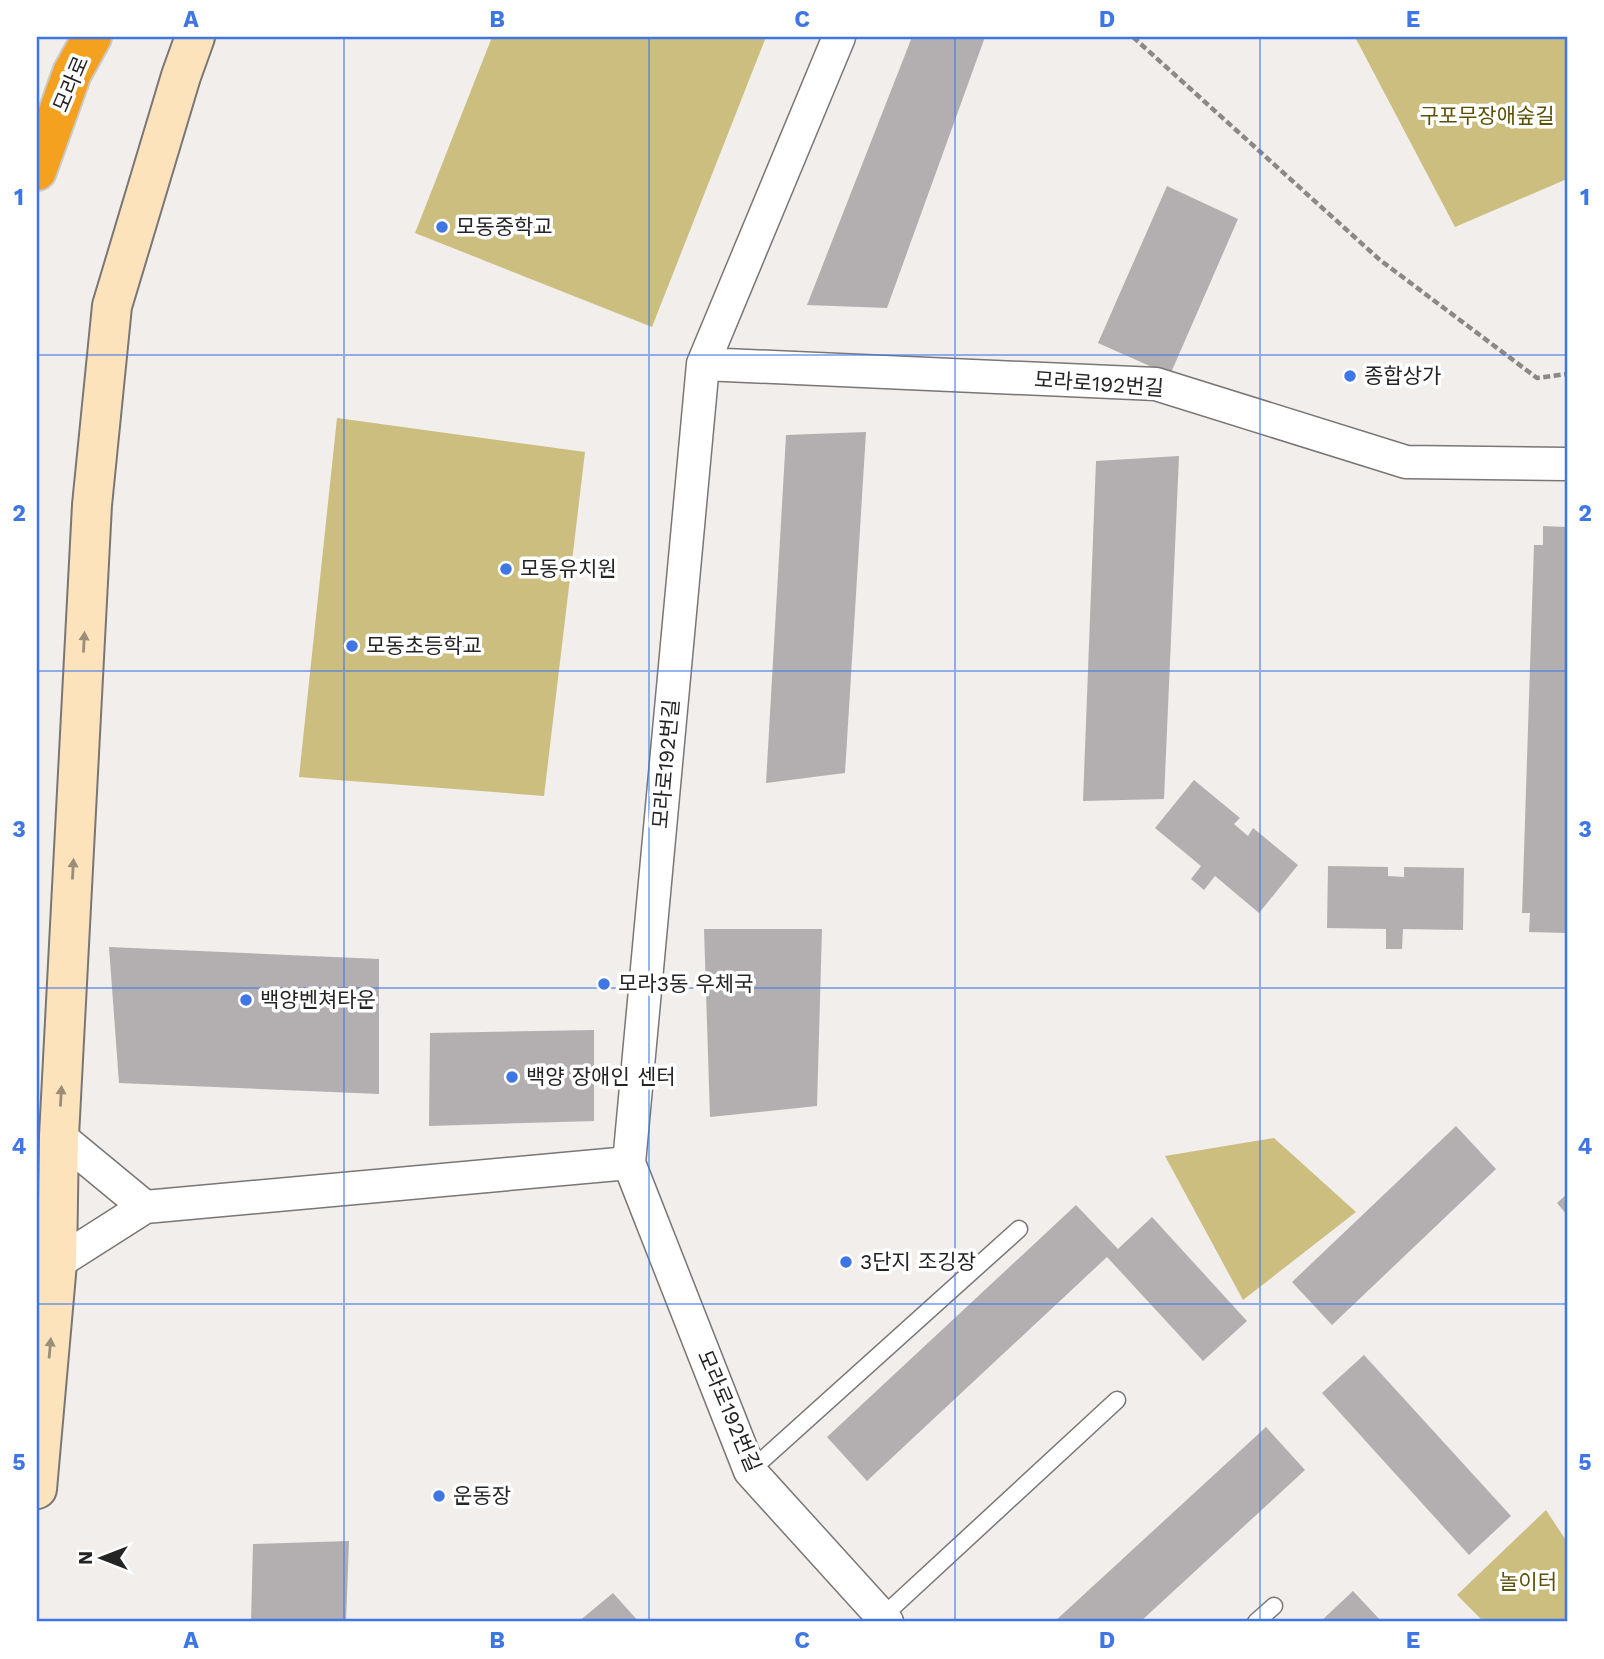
<svg xmlns="http://www.w3.org/2000/svg" width="1604" height="1659" font-family="'Work Sans','Noto Sans KR',sans-serif">
	<style>
		.green { fill: #cbbe7f }
		.building { fill: #b3afb0 }
		.lines { fill: none; stroke-linecap: round; stroke-linejoin: round }
		.lane-casing { stroke: #797675; stroke-width: 19 }
		.street-casing { stroke: #797675; stroke-width: 35 }
		.secondary-casing { stroke: #797675; stroke-width: 42 }
		.highway-casing { stroke: #cbcaca; stroke-width: 42 }
		.path { stroke: #8b8988; stroke-width: 4.5; stroke-dasharray: 7 3.5; stroke-linecap: butt }
		.lane { stroke: #fff; stroke-width: 16 }
		.street { stroke: #fff; stroke-width: 32 }
		.secondary { stroke: #fce3bc; stroke-width: 38 }
		.highway { stroke: #f5a120; stroke-width: 38 }
		.oneway { fill: #9b8d78 }
		.grid { fill: none; stroke: #3f76e6; stroke-width: 2; stroke-opacity: 0.55 }
		.poi-dot { fill: #3f76e6; stroke: #fff; stroke-width: 2.5 }
		.labels { text-anchor: middle; stroke-width: 7; stroke-linejoin: round; paint-order: stroke }
		.street-label { font-size: 21px; fill: #252424; stroke: #fff }
		.park-label { font-size: 21px; fill: #5d5106; stroke: #fff }
		.poi-label { font-size: 21px; fill: #252424; stroke: #fff; text-anchor: start }
		.neatline { fill: none; stroke: #3f76e6; stroke-width: 2.5 }
		.grid-label { font-size: 23px; text-anchor: middle; font-weight: bold; fill: #3f76e6 }
	</style>
	<rect width="100%" height="100%" fill="#f1eeec"/>
	<!-- green -->
	<path class="green" d="M492,37H766L652,327L415,233Z
		M1355,37H1567V179L1455,227Z
		M337,418L585,452L544,796L299,777Z
		M1274,1138L1356,1212L1243,1300L1165,1156Z
		M1546,1510L1567,1542V1622H1484L1457,1595Z"/>
	<!-- building -->
	<path class="building" d="M912,37H985L887,308L807,305Z
		M1167,186L1238,219L1170,375L1098,343Z
		M866,432L845,773L766,783L786,435Z
		M1179,456L1164,799L1083,801L1096,461Z
		M1543,526L1567,527V933L1529,932L1530,913H1522L1534,545H1543Z
		M1194,780L1240,818L1234,824L1248,836L1253,828L1298,865L1259,913L1215,876L1204,890L1191,879L1201,866L1155,828Z
		M1328,866L1388,867V876L1404,877V867L1464,868L1463,930L1403,929L1402,949H1386V929L1327,928Z
		M704,929H822L817,1106L710,1117Z
		M109,947L379,959V1094L119,1083Z
		M594,1030V1121L429,1126L430,1033Z
		M1456,1126L1496,1169L1332,1325L1292,1282Z
		M1567,1194V1215L1557,1203Z
		M1076,1205L1118,1249L1152,1217L1247,1321L1203,1361L1107,1257L867,1481L827,1437Z
		M1364,1355L1511,1516L1469,1555L1322,1393Z
		M1266,1427L1305,1470L1140,1622H1054Z
		M349,1541L346,1622H251L253,1544Z
		M1353,1591L1382,1622H1320Z
		M613,1593L639,1622H578Z"/>
	<g class="lines">
		<defs>
			<path id="lane" d="M750,1471L1019,1229
				M882,1617L1117,1400
				M1256,1622L1274,1606"/>
			<path id="street" d="M703,364L839,37
				M59,1136L145,1207
				M57,1263L145,1207L629,1163
				M887,1622L750,1471L629,1163L703,364L1156,384L1406,462L1567,464"/>
			<path id="secondary" d="M37,1489L57,1263L59,1136L92,505L112,306L181,76L195,37"/>
			<path id="highway" d="M37,171L72,73L92,37"/>
		</defs>
		<!-- lane casing -->
		<use href="#lane" class="lane-casing"/>
		<!-- street casing -->
		<use href="#street" class="street-casing"/>
		<!-- secondary casing -->
		<use href="#secondary" class="secondary-casing"/>
		<!-- highway casing -->
		<use href="#highway" class="highway-casing"/>
		<!-- path -->
		<path class="path" d="M1133,37L1380,260L1537,378L1567,374"/>
		<!-- lane -->
		<use href="#lane" class="lane"/>
		<!-- street -->
		<use href="#street" class="street"/>
		<!-- secondary -->
		<use href="#secondary" class="secondary"/>
		<!-- highway -->
		<use href="#highway" class="highway"/>
	</g>
	<!-- one-way arrows -->
	<defs><path id="oneway-solid" d="M-6-.8H1V-3.2L6.5 0L1 3.2V.8H-6Z" transform="scale(1.75)"/></defs>
	<g class="oneway">
		<use href="#oneway-solid" transform="translate(84 642) rotate(-87)"/>
		<use href="#oneway-solid" transform="translate(73 869) rotate(-87)"/>
		<use href="#oneway-solid" transform="translate(61 1096) rotate(-87)"/>
		<use href="#oneway-solid" transform="translate(50 1348) rotate(-85)"/>
	</g>
	<!-- grid -->
	<path class="grid" d="M344,37V1622M649,37V1622M955,37V1622M1260,37V1622M37,355H1567M37,671H1567M37,988H1567M37,1304H1567"/>
	<!-- markers -->
	<g class="poi-dot">
		<circle cx="442" cy="227" r="7"/>
		<circle cx="1350" cy="376" r="7"/>
		<circle cx="506" cy="569" r="7"/>
		<circle cx="352" cy="646" r="7"/>
		<circle cx="604" cy="984" r="7"/>
		<circle cx="246" cy="1000" r="7"/>
		<circle cx="512" cy="1077" r="7"/>
		<circle cx="846" cy="1262" r="7"/>
		<circle cx="439" cy="1496" r="7"/>
	</g>
	<g class="labels">
		<!-- street labels -->
		<g class="street-label">
			<text transform="translate(71 84) rotate(-67)" y="7">모라로</text>
			<text transform="translate(1099 384) rotate(4)" y="7">모라로192번길</text>
			<text transform="translate(666 764) rotate(-85)" y="7">모라로192번길</text>
			<text transform="translate(729 1411) rotate(67)" y="7">모라로192번길</text>
		</g>
		<!-- park labels -->
		<g class="park-label">
			<text x="1487" y="123">구포무장애숲길</text>
			<text x="1528" y="1589">놀이터</text>
		</g>
		<!-- poi labels -->
		<g class="poi-label">
			<text x="456" y="234">모동중학교</text>
			<text x="1364" y="383">종합상가</text>
			<text x="520" y="576">모동유치원</text>
			<text x="366" y="653">모동초등학교</text>
			<text x="618" y="991">모라3동 우체국</text>
			<text x="260" y="1007">백양벤쳐타운</text>
			<text x="526" y="1084">백양 장애인 센터</text>
			<text x="860" y="1269">3단지 조깅장</text>
			<text x="453" y="1503">운동장</text>
		</g>
	</g>
	<!-- border -->
	<rect width="1604" height="1659" fill="none" stroke="#ffffff" stroke-width="77"/>
	<!-- north arrow -->
	<g transform="translate(102 1558) rotate(270)" stroke="#ffffff" stroke-width="5" paint-order="stroke">
	<path d="M0-5L12 26L0 18L-12 26Z" fill="#252424"/>
	<text y="-10" font-size="19" font-weight="bold" text-anchor="middle" fill="#252424">N</text>
	</g>
	<rect x="38" y="38" width="1528" height="1582" class="neatline"/>
	<g class="grid-label">
		<text x="191" y="27">A</text>
		<text x="497" y="27">B</text>
		<text x="802" y="27">C</text>
		<text x="1107" y="27">D</text>
		<text x="1413" y="27">E</text>
		<text x="19" y="205">1</text>
		<text x="1585" y="205">1</text>
		<text x="19" y="521">2</text>
		<text x="1585" y="521">2</text>
		<text x="19" y="837">3</text>
		<text x="1585" y="837">3</text>
		<text x="19" y="1154">4</text>
		<text x="1585" y="1154">4</text>
		<text x="19" y="1470">5</text>
		<text x="1585" y="1470">5</text>
		<text x="191" y="1648">A</text>
		<text x="497" y="1648">B</text>
		<text x="802" y="1648">C</text>
		<text x="1107" y="1648">D</text>
		<text x="1413" y="1648">E</text>
	</g>
</svg>
